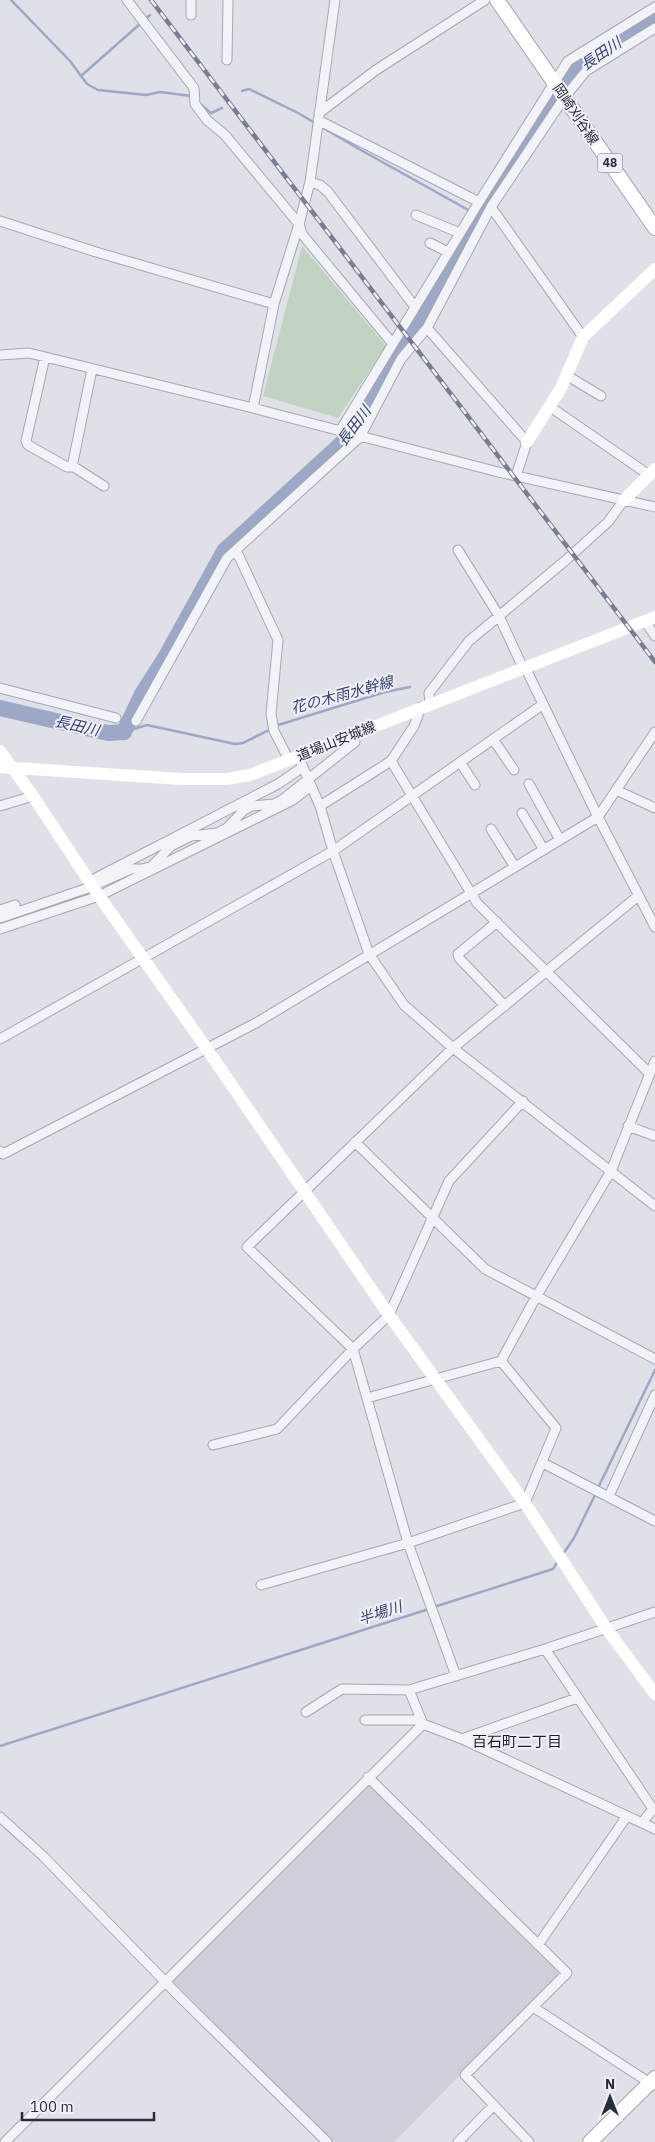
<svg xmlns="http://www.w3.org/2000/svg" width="655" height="2142" font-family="'IBM Plex Sans','Noto Sans JP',sans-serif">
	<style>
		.built { fill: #ced0da }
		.green { fill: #c2d2c1 }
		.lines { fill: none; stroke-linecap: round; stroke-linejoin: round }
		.stream { stroke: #9da7c6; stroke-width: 2.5 }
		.river { stroke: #9da7c6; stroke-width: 16 }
		.street-casing { stroke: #a5a7b2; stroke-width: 11 }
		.primary-casing { stroke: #a0a3b3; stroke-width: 16 }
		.street { stroke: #f2f3f7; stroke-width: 9 }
		.secondary { stroke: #fff; stroke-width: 12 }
		.primary { stroke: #fff; stroke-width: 14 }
		.rail-casing { stroke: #7a7d91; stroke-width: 4.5 }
		.rail { stroke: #eff0f6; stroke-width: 2.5; stroke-dasharray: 8; stroke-linecap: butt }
		.labels { text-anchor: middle; stroke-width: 4; stroke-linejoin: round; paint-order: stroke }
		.shield { fill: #eff0f6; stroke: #646776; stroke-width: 1 }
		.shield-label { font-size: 12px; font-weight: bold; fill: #292c3f }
		.street-label { font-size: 14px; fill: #292c3f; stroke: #eff0f6 }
		.water-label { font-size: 15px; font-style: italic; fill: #364270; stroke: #eff0f6 }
		.neighbourhood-label { font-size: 15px; fill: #1c1e2f; stroke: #eff0f6 }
	</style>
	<rect width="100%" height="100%" fill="#e0e1e8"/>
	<!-- built -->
	<path class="built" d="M367,1784H370L559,1971V1975L394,2142H333L172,1981V1977Z"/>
	<!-- green -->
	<path class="green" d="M302,246L386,346L338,418L263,396Z"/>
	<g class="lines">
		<!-- stream -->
		<path class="stream" d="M11,0L70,61L87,84L98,90L146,95L160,92L191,96
			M81,76L150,15
			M242,91L249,89L298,113L359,149L479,216
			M199,103L211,113L222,108
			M275,726L385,692L410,687
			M124,732L147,725L235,744L243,743L271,729
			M598,1488L655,1370
			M563,1554L574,1538L596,1493
			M434,1607L553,1569L558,1561
			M0,1746L429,1609"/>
		<!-- river -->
		<path class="river" d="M0,708L108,733L124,732L142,694L165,658L224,551L340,445L357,426L385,375L414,331L479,216L569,78L585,62L655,18"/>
		<defs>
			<path id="street" d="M127,0L194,88L195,104L207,120L225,135L299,224L302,234L392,343
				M191,15V0
				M227,60L228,0
				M319,113L376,70L485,0
				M318,120L479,202
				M310,182L320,185L328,192L415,307
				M491,207L583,337
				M416,215L460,233
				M0,221L96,252L274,304
				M430,243L448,252
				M427,328L527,442L516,476
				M0,355L29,353L253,408L498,472L655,507
				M45,357L26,441L28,445L67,467H74L104,486
				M566,375L601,396
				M549,406L649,475
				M253,408L274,304L299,224L310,182L335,0
				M340,431L479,202L568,61L655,7
				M72,467L92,369
				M236,550L278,640L271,714L274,731L289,760
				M458,550L499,616L523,668
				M645,621L655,636
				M525,667L598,817L655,927
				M0,688L116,718
				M430,703L429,693L469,641L566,560L608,522L624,500
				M136,721L227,558L360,437L401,359L427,328L491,207L564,98L586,71L655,28
				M493,739L514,770
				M298,756L320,806L333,851L369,954L404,1005L453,1048L655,1206
				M391,761L414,726L421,707
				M460,762L475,785
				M529,784L560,840
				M616,790L655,808
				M0,806L33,796
				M320,806L391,761L477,903L650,1074
				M522,813L544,850
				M491,829L515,867
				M96,878L278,784L303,767
				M0,910L15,905
				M0,918L85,889L131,869H143L152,866L171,846L191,836L218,833L227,828L244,810L252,806L274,804L282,800L355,742
				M497,922L458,954L459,958L505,1006
				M0,929L99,896L293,800L311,786
				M0,1039L333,851L542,705
				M628,1126L655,1136
				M355,1142L485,1269L655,1359
				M0,1151L3,1154L256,1023L598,817L655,732
				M367,1398L501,1361L536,1297L611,1171L655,1061
				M213,1445L277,1429L353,1349L389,1315L449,1181L523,1101
				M543,1463L655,1521
				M609,1496L655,1395
				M261,1585L408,1543L525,1503L556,1428L501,1361
				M545,1649L653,1809L642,1823
				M456,1676L408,1543L353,1349L247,1247L453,1048L638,896
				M409,1690L423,1724L462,1739L655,1829
				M306,1712L342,1689L409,1690L545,1649L655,1612
				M365,1720H421
				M462,1739L577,1698
				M368,1777L567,1973L465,2075L529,2142
				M0,1817L43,1856L179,1996L327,2142
				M538,1945L627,1816
				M533,2007L653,2085
				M5,2142L423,1724
				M458,2142L494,2105"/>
			<path id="primary" d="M497,0L655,228
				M590,2142L655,2078"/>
		</defs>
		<!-- street casing -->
		<use href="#street" class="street-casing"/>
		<!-- primary casing -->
		<use href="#primary" class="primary-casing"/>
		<!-- street -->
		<use href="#street" class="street"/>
		<!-- secondary -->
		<path class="secondary" d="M527,442L561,388L583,337L655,269
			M624,500L655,469
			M0,751L33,796L99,896L207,1049L389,1315L525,1503L606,1628L655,1694
			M0,767L181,779H227L250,775L655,617"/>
		<!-- primary -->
		<use href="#primary" class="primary"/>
		<defs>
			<path id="rail" d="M151,0L655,662"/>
		</defs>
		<!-- rail casing -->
		<use href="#rail" class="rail-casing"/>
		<!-- rail -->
		<use href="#rail" class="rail"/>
	</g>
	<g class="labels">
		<!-- shield labels -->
		<rect class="shield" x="597.5" y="153.5" width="25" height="19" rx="4"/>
		<g class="shield-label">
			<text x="610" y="167">48</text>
		</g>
		<!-- street labels -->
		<g class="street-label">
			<text transform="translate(576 114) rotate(56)" y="5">岡崎刈谷線</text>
			<text transform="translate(336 741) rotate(-22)" y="5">道場山安城線</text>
		</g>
		<!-- water labels -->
		<g class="water-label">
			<text transform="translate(601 54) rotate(-34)" y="5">長田川</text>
			<text transform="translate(354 426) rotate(-53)" y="5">長田川</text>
			<text transform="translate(342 695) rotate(-15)" y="5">花の木雨水幹線</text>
			<text transform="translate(77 726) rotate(13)" y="5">長田川</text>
			<text transform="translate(380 1613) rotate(-18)" y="5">半場川</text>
		</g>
		<!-- neighbourhood labels -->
		<g class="neighbourhood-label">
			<text x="517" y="1747">百石町二丁目</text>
		</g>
	</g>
	<!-- north arrow -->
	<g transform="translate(610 2097)" stroke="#eff0f6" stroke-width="4" paint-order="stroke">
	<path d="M0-4L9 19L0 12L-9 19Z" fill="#292c3f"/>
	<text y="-8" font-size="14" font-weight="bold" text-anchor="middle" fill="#292c3f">N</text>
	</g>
	<!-- scale -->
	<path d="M22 2112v8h132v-8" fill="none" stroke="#292c3f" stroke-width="2.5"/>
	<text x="30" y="2112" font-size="15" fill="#292c3f" stroke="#eff0f6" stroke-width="4" paint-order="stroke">100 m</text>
</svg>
